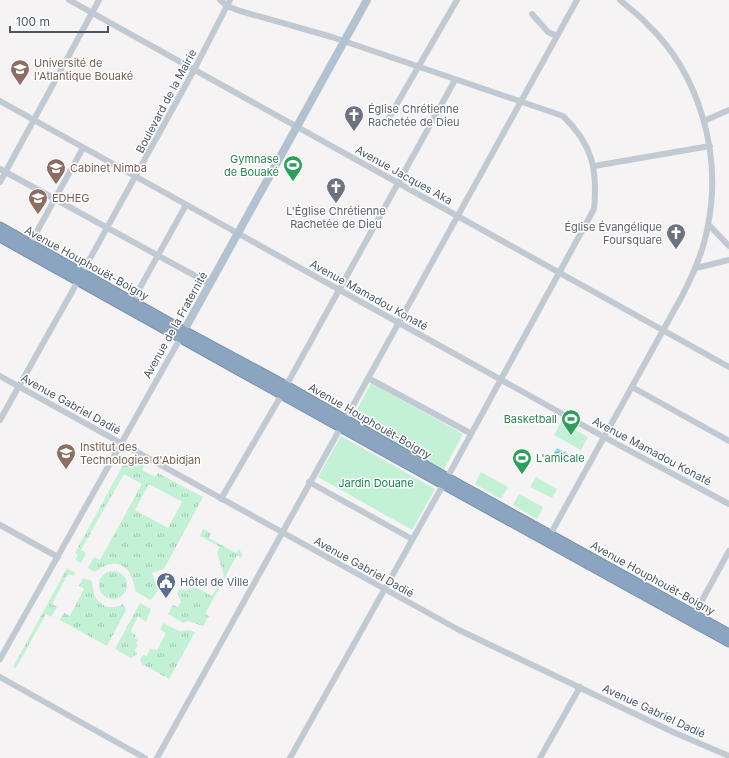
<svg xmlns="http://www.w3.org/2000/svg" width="729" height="758" font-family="Inter,sans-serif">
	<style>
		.grass { fill: url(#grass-tufts); fill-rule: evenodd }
		.park { fill: #c3f1d5 }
		.water { fill: url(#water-rules) }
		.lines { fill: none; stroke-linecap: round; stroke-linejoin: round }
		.highway-casing { stroke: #7690ad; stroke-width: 11 }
		.minor { stroke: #c1cad2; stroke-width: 6 }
		.major { stroke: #b3c2d1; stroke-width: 8 }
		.highway { stroke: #8ba5c1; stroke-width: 9 }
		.labels { text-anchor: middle; stroke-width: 3; stroke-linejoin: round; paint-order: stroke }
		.education-label { font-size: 11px; fill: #785e54; stroke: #fff; text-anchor: start }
		.street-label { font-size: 11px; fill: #4a5661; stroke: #fff }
		.worship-label { font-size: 11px; fill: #5b616d; stroke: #fff; text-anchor: start }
		.leisure-label { font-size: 11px; fill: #27864d; stroke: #fff; text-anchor: end }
		.park-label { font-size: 11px; fill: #17864f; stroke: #fff }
		.service-label { font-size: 11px; fill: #4e5e75; stroke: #fff; text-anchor: start }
	</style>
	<defs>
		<pattern id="grass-tufts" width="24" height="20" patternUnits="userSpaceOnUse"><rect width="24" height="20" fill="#c3f1d5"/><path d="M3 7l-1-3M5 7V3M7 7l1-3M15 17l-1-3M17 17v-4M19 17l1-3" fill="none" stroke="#a0c6b0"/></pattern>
		<pattern id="water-rules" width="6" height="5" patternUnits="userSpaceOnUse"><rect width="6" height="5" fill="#90daee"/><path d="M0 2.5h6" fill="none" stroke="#78b4c4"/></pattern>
	</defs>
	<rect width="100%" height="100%" fill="#f5f3f3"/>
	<!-- grass -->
	<path class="grass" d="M128,456L144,465L142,470L155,477L158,473L203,497L164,569L152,573L158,590L152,599L150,600L135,591C132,566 117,555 95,572L88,568L94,557L100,560L142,484L124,474L81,550L86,553L81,563L75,560L78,555L75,553ZM149,484L182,502L168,528L135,510Z
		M203,529L211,533L209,538L236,553L239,549L243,555L241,558L237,555L205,614L209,616L203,626L188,621L183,623L168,614L173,605L178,607L181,602L177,593L180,589L187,590L195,587L212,596L224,576L217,552L220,547L200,536Z
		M67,568L75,573L74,576L68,574L52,604L57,607L51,617L46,614L16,668L13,667Z
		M99 585a14 14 0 1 1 28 0a14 14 0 1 1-28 0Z
		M83,578L92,581C92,599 104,614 123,604L126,610L107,646L60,620L64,613L70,616L84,589L79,586Z
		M140,603L151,609L146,622L138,616L131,630L132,633L136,635L134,638L138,640L136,644L138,645L135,650L137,654L131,658L115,649Z
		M163,623L179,631L190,630L195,632L169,679L142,664L140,660L143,655L147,656L150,649L157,650L166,633L160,630Z"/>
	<!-- park -->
	<path class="park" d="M371,383L463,434L441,475L349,425Z
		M561,422L588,437L581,450L554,435Z
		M341,436L435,489L412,530L318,477Z
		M481,472L508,487L501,499L475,484Z
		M536,477L557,489L552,498L530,487Z
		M519,494L543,507L537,519L513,505Z"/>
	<!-- water -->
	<path class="water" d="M557,448L572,456L568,463L553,455Z"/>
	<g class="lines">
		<defs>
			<path id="highway" d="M0,227L193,336L286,386L447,478L729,634
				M0,237C243,373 485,508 729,642"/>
		</defs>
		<!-- highway casing -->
		<use href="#highway" class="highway-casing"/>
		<!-- minor -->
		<path class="minor" d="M69,0L729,367
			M220,0L227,6L240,11L332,37L563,116C592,144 598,169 594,209L447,478
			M532,14L548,32L557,36
			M0,101L604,437L729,504
			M387,121L457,0
			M704,121L729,110
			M594,166L710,146
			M0,169L210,284
			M0,182L99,0
			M709,225L729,246
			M30,244L83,148
			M696,268L729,260
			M82,273L194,70L230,0
			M132,302L186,205
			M0,376L459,630L673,732L729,756
			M368,378L470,433
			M286,386L455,80
			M632,387L729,441
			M0,420L78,281
			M345,420L577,0
			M309,482L412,539
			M221,499L282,394
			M0,525L58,557
			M550,535L682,296C694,273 704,250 708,225C722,155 700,74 647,24C639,15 629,8 620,0
			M694,615L729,551
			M0,659L181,337
			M0,677L145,758
			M157,758L341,427
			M290,758L443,485
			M540,758L580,687"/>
		<!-- major -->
		<path class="major" d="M181,336L367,0"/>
		<!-- highway -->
		<use href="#highway" class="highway"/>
	</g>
	<!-- icons -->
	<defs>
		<symbol id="university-pin" viewBox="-11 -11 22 30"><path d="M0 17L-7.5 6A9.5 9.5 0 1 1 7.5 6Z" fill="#8d6e63" stroke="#fff"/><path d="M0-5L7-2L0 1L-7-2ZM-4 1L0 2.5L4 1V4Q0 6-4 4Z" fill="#fff"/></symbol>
		<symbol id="church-pin" viewBox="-11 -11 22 30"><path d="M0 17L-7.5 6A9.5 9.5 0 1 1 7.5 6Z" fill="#6b7280" stroke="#fff"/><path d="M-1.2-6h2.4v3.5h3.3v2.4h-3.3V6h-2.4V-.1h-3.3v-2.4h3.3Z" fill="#fff"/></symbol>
		<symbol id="stadium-pin" viewBox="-11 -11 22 30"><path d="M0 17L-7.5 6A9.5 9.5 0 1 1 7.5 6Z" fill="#2e9e5b" stroke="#fff"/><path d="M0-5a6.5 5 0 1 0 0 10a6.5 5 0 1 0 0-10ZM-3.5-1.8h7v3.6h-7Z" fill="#fff"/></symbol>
		<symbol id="civic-pin" viewBox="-11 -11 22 30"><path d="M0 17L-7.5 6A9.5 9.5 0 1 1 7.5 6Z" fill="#5c6f8a" stroke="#fff"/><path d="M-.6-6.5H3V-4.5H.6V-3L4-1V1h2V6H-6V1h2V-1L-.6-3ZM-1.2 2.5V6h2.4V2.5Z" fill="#fff"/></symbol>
	</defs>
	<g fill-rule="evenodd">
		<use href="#university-pin" x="9" y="58" width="22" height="30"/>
		<use href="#church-pin" x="343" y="104" width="22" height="30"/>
		<use href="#stadium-pin" x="282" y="154" width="22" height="30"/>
		<use href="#university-pin" x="45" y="157" width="22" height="30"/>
		<use href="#church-pin" x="325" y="176" width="22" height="30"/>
		<use href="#university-pin" x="27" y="187" width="22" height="30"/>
		<use href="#church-pin" x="665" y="222" width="22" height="30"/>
		<use href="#stadium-pin" x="560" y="408" width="22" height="30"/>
		<use href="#university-pin" x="55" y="442" width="22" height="30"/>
		<use href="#stadium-pin" x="511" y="447" width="22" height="30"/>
		<use href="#civic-pin" x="155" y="571" width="22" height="30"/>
	</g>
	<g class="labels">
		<!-- education labels -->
		<g class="education-label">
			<text x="34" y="67">Université de<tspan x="34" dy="13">l'Atlantique Bouaké</tspan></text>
			<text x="70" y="172">Cabinet Nimba</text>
			<text x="52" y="202">EDHEG</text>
			<text x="80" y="451">Institut des<tspan x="80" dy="13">Technologies d'Abidjan</tspan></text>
		</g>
		<!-- street labels -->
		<g class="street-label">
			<text transform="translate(166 101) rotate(-62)" y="4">Boulevard de la Mairie</text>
			<text transform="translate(404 175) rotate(29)" y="4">Avenue Jacques Aka</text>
			<text transform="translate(87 263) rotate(29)" y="4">Avenue Houphouët-Boigny</text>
			<text transform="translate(369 295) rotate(29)" y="4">Avenue Mamadou Konaté</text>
			<text transform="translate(175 325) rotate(-61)" y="4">Avenue de la Fraternité</text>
			<text transform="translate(71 404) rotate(29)" y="4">Avenue Gabriel Dadié</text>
			<text transform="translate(370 421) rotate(30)" y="4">Avenue Houphouët-Boigny</text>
			<text transform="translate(652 451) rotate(28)" y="4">Avenue Mamadou Konaté</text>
			<text transform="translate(364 567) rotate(29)" y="4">Avenue Gabriel Dadié</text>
			<text transform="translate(653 578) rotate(29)" y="4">Avenue Houphouët-Boigny</text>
			<text transform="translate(654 711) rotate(25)" y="4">Avenue Gabriel Dadié</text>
		</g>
		<!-- worship labels -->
		<g class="worship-label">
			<text x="368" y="113">Église Chrétienne<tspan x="368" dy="13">Rachetée de Dieu</tspan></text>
			<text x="336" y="215" text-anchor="middle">L'Église Chrétienne<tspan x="336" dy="13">Rachetée de Dieu</tspan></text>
			<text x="662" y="231" text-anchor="end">Église Évangélique<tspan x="662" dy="13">Foursquare</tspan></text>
		</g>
		<!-- leisure labels -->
		<g class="leisure-label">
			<text x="279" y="163">Gymnase<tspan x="279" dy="13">de Bouaké</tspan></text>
			<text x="557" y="423">Basketball</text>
			<text x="536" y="462" text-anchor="start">L'amicale</text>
		</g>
		<!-- park labels -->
		<g class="park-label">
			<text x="376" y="487">Jardin Douane</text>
		</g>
		<!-- service labels -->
		<g class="service-label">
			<text x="180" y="586">Hôtel de Ville</text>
		</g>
	</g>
	<!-- scale -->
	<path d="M10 26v6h98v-6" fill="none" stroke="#4a5661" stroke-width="2"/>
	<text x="16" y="26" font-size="12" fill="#4a5661" stroke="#ffffff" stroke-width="3" paint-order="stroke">100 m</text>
</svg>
